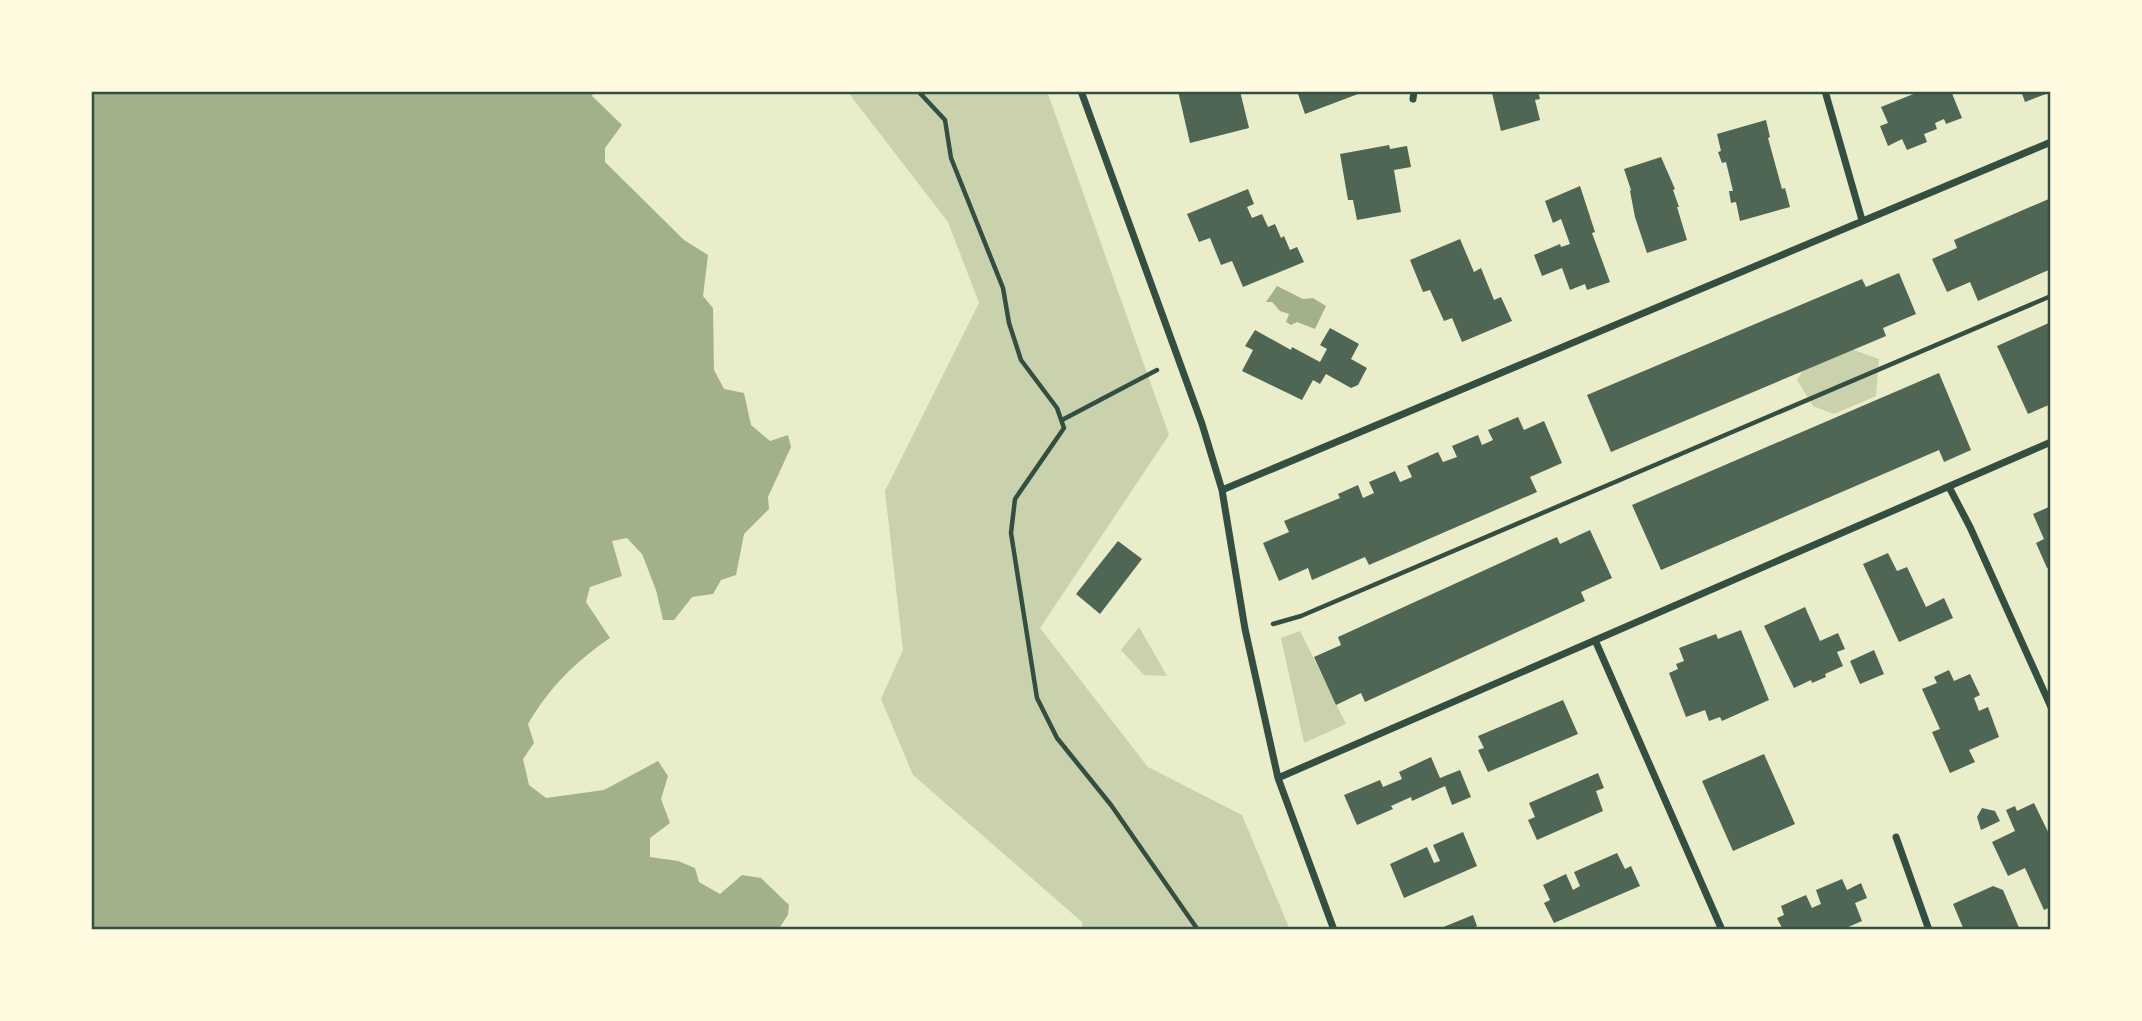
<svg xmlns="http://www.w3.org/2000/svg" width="2142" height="1021" font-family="'Open Sans',sans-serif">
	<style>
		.green { fill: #cad2ad }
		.water { fill: #a3b18a }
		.building { fill: #4f6655 }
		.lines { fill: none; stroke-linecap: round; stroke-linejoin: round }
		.path { stroke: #344e41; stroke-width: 4.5 }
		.minor { stroke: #344e41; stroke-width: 7 }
		.neatline { fill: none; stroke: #344e41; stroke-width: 2.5 }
	</style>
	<rect width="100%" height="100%" fill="#e9edc9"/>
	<!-- green -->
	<path class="green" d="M847,91H1047L1169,435L1040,628L1148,767L1242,815L1290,930H1083L1082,922L913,775L881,699L903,650L885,491L979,303L948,222Z
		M1843,346L1879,359L1876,396L1834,414L1813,406L1797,380L1811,358Z
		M1139,627L1167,676L1144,675L1121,650Z
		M1300,631L1346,724L1304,743L1281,638Z"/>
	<!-- water -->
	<path class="water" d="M91,91H594L592,96L622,125L605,148V162L684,240L708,255L703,296L713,308L714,370L724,389L744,393L751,425L770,441L788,435L791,447L768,497L769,509L744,534L736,575L721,580L713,594L692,597L674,620H663L656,590L642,554L627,538L612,541L622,576L590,587L586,602L610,638C575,662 549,688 528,724L534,743L523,759L529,785L546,798L604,790L658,761L668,776L661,799L670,823L650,838V857L678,861L695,868L699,882L720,894L742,875L761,878L789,905L788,915L778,930H91Z
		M1277,286L1303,299L1313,298L1326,306L1315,329L1297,322L1291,325L1286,322L1289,314L1280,311L1272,302H1266Z"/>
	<!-- building -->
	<path class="building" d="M1178,91H1240L1249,128L1190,143Z
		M1297,91H1366L1305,114Z
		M1488,91H1517V94L1538,91L1540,99L1535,100L1540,120L1501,131L1492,93L1489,94Z
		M1915,91H1951L1962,118L1946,124L1944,119L1935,123L1937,129L1924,134L1927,142L1907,150L1902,139L1888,146L1880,126L1888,123L1881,107L1916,93Z
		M2021,91H2051V92L2025,102Z
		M1766,120L1770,137L1768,138L1782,189L1785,188L1790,207L1740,221L1736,202L1731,203L1729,191H1733L1726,162L1722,163L1718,152L1721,151L1717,134Z
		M1389,145L1390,149L1407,146L1411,167L1394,170L1401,212L1357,220L1353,200H1348L1340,154Z
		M1661,157L1675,189L1673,190L1679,207H1677L1687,240L1647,253L1635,217L1630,191L1631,190L1624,169Z
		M1580,186L1595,232L1592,233L1610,282L1587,290L1585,284L1570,290L1562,268L1542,276L1534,255L1560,244L1561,247L1570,244L1561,219L1553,223L1545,201Z
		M1248,189L1254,204L1247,207L1252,218L1262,214L1268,227L1275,224L1281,238L1284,236L1290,250L1297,247L1304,262L1243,287L1232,261L1221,265L1210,238L1199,242L1187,214Z
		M2051,198V269L1978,301L1970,282L1947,292L1932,259L1957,248L1954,240Z
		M1460,239L1474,272L1481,268L1494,300L1501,297L1512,321L1462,342L1452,318L1444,321L1430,290L1423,292L1410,260Z
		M1899,273L1916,314L1883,328L1886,336L1611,452L1587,395L1862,279L1866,287Z
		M2051,322V404L2028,414L1997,346Z
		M1330,328L1359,344L1351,359L1367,368L1358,385L1351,388L1326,374L1320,384L1313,380L1302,400L1242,371L1253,350L1245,346L1255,330L1291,350L1292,347L1320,362L1327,349L1320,345Z
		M1939,373L1971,450L1944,462L1939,450L1661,570L1632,505Z
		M1518,417L1524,430L1544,421L1562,463L1530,477L1537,492L1369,565L1365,557L1312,580L1308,568L1279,581L1263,543L1289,532L1284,521L1340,498L1338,494L1358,485L1363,498L1374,493L1369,482L1395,471L1400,482L1412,477L1407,466L1438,452L1443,462L1457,457L1452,446L1478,435L1482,445L1493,440L1488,430Z
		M2051,506V567L2047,568L2036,543L2044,539L2033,514Z
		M1590,530L1612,578L1581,592L1585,601L1365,702L1361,693L1336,705L1314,657L1341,645L1338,637L1557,537L1560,544Z
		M1118,541L1142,559L1100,614L1076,594Z
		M1888,553L1897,571L1907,567L1926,607L1944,598L1953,618L1899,642L1863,564Z
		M1805,607L1820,641L1838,633L1845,649L1837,652L1843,666L1825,674L1826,677L1812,683L1811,680L1794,688L1764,626Z
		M1741,630L1769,700L1722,721L1720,717L1709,721L1705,710L1686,717L1669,673L1678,669L1676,664L1684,661L1679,648L1716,634L1718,639Z
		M1874,650L1884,674L1860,684L1850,661Z
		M1949,670L1954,681L1970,674L1980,695L1974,698L1979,711L1988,707L1999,737L1969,750L1975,762L1950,773L1932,732L1940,729L1922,689L1937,683L1934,677Z
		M1563,700L1578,734L1488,772L1478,750L1484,748L1478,736Z
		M1764,754L1795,824L1733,851L1702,781Z
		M1431,757L1440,778L1460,770L1471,797L1452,805L1445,786L1412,801L1411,797L1391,806L1393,809L1357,825L1344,795L1380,780L1383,787L1402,779L1399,772Z
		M1598,773L1604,788L1596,791L1603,811L1537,840L1528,820L1535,817L1529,803Z
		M2034,803L2051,838V907L2044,910L2025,868L2008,876L1992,842L2015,831L2006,810L2015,806L2017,811Z
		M1982,808L1995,811L2000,821L1981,830L1977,817Z
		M1463,832L1477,866L1404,898L1390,864L1427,847L1434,863L1440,861L1433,845Z
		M1617,853L1625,869L1631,866L1640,886L1554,923L1544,903L1550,900L1543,885L1566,874L1573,890L1580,886L1574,872Z
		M1842,879L1847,890L1861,883L1867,898L1855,903L1862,921L1846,928V930H1783L1777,918L1784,915L1781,906L1806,895L1812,908L1816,906L1821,904L1816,890Z
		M1993,886L2003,890L2020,930H1964L1953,904Z
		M1473,915L1477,926L1472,930H1436Z"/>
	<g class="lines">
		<!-- path -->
		<path class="path" d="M918,91L945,120L951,158L1003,288L1009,323L1021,360L1057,408L1064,428L1015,499L1011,533L1037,698L1057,738L1111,805L1198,930
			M1062,420L1157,370
			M1273,624L1301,616L2051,296"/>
		<!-- minor -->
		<path class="minor" d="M1081,91L1202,424L1222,490L1245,629L1278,778L1334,930
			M1825,91L1862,220
			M1413,99L1414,91
			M1949,487L1970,527L2051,707
			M1222,490L2051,142
			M1595,640L1722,930
			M1278,778L2051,442
			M1896,837L1929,930"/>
	</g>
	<!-- border -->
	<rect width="2142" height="1021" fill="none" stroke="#fefae0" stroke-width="186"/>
	<rect x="93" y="93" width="1956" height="835" class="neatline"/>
</svg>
